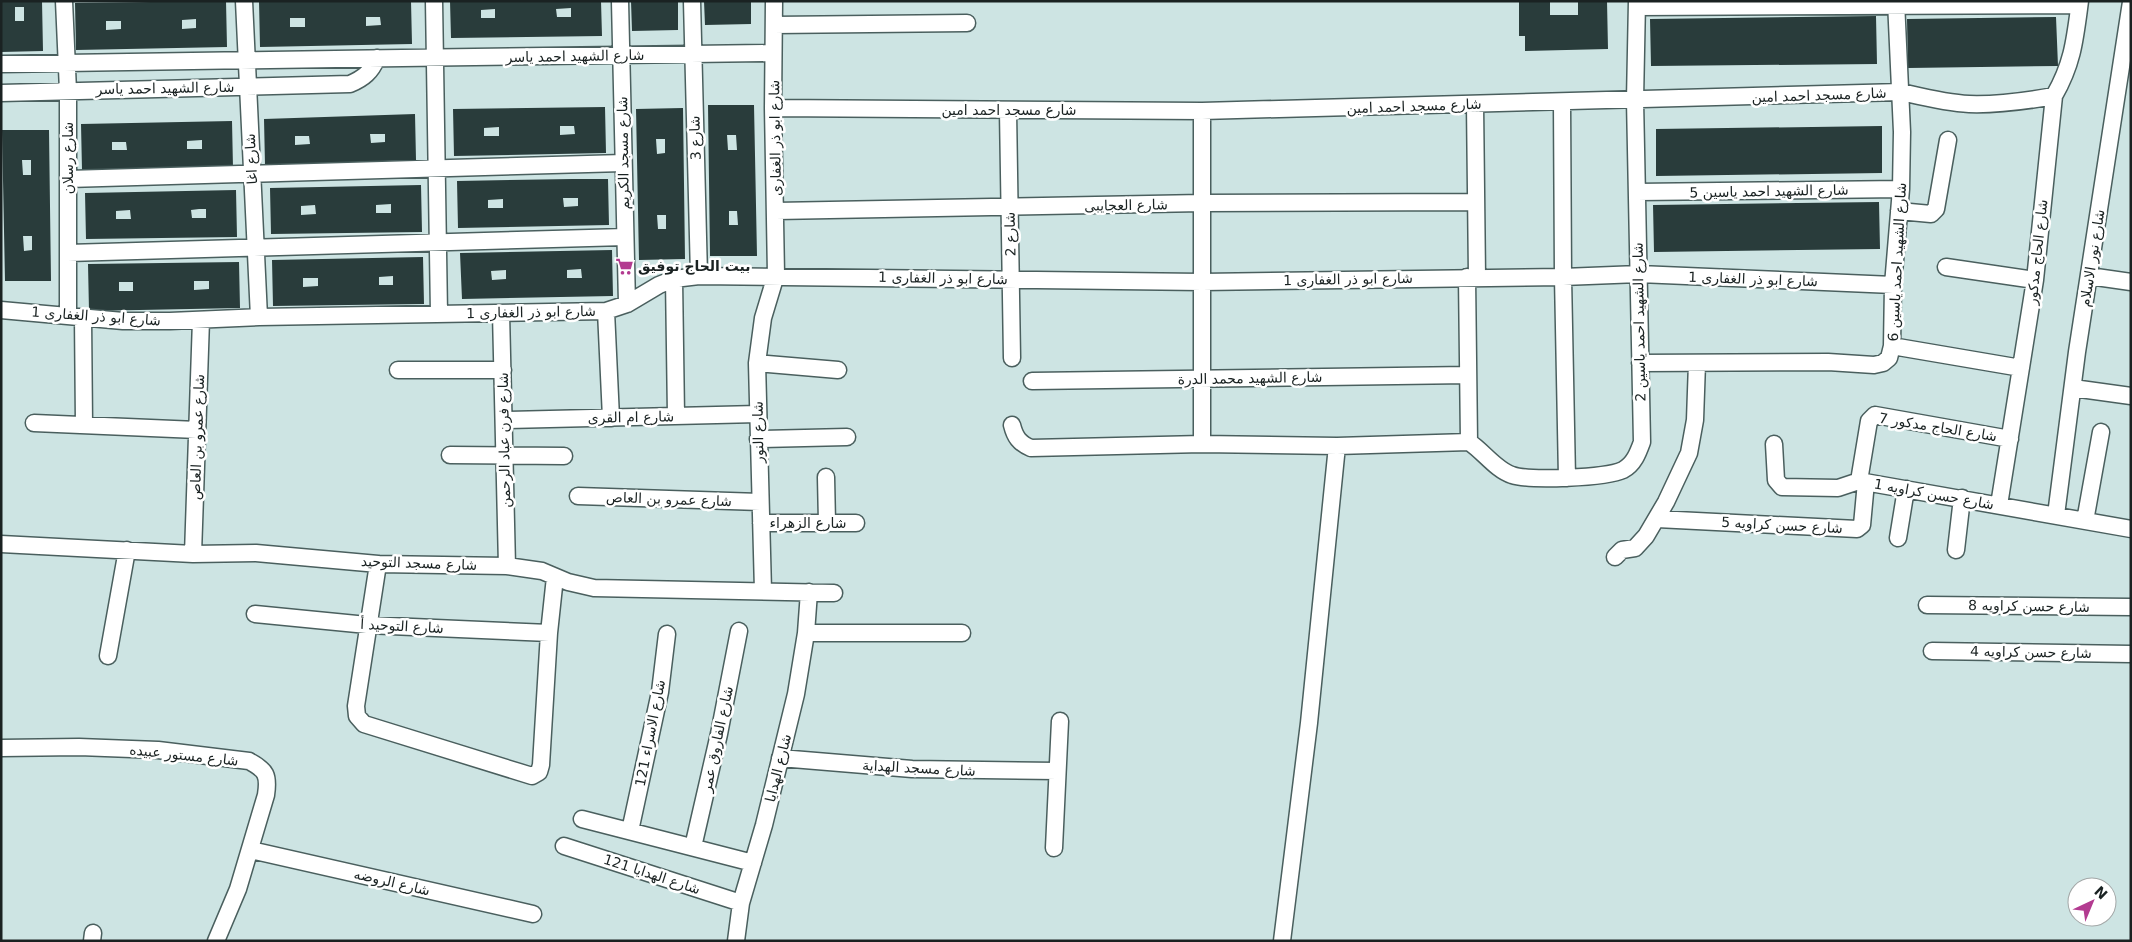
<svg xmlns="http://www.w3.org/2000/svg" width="2132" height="942" font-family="'DejaVu Sans',Vazirmatn,sans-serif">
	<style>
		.building { fill: #293c3b; fill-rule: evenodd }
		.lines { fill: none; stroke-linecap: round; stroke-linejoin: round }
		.minor-casing { stroke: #4a5f5e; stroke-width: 19 }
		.minor { stroke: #fff; stroke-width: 16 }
		.labels { text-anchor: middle; stroke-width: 5; stroke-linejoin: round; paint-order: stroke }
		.street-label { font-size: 14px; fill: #1a2222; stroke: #fff }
		.poi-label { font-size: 14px; font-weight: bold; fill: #1a2222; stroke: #fff; text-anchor: start }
	</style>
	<rect width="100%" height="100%" fill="#cde4e3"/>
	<!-- building -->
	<path class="building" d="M1,1H42L43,51L1,52ZM15,7H24V21H15Z
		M226,1L227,47L76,50L75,3ZM196,19V28L182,29V20ZM106,21H121V29L106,30Z
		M259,1H411L412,44L260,47ZM366,17H380L381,25L366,26ZM290,18H305V27H290Z
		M450,1H601L602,36L451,38ZM571,8V17H557L556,9ZM495,9V18H481V10Z
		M631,1H678V30L632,31Z
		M704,1H751V24L705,25Z
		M1519,1H1550V15H1578V1H1607L1608,49L1525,51V36H1519Z
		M1876,16L1877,64L1651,66L1650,19Z
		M2056,17L2058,66L1908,68L1907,19Z
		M708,105H754L757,256H710ZM727,135H736L737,150H728ZM729,211H737L738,225H729Z
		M605,107L606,153L454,156L453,109ZM560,126H574L575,134L560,135ZM499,127V136H484V128Z
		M683,108L685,259L639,260L636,109ZM656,139H665V153L657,154ZM657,215H666V229H658Z
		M415,114L416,160L265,165L264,119ZM370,134H385V142L371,143ZM295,136H309L310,144L295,145Z
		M232,121L233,168L82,170L81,124ZM202,140V149H187V141ZM112,142H126L127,150H112Z
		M1882,126V173L1656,176V129Z
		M2,130H49L51,281H5ZM22,160H31V175H23ZM23,236H32V250L24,251Z
		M572,179H608L609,225L458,228L457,181ZM563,198H578V206L564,207ZM503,199V208H488V200Z
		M421,185L422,232L271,234L270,188ZM391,204V213H376V205ZM315,205L316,214L301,215V206Z
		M236,190L237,237L86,239L85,193ZM199,209H206V218H192L191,210ZM130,210L131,219H116V211Z
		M1879,202L1880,249L1654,252L1653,205Z
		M612,250L613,296L462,299L460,253ZM581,269L582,278H567V270ZM506,270V279L492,280L491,271Z
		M423,257L424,304L273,306L272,260ZM393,276V285H379V277ZM303,278H318V286L303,287Z
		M239,262L240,308L89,311L88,264ZM194,281H209V289L194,290ZM119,282H133V291H119Z"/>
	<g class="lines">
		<defs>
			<path id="minor" d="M64,1L68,91V315
				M244,1L259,317
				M434,1L439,314
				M620,1L627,304
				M692,1L699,276
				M1637,7L2079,5
				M774,25L967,23
				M1,64C258,59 516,57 773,53
				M1,93L350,84C364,78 371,72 377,58
				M1562,102L1563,277L1567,478
				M1475,104L1477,277
				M773,108L1202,111L1901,92C1923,97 1946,103 1969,104C1998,105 2026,101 2054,96
				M1008,111L1012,358
				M68,179L623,163
				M1637,192L1901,189
				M776,211L1202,203L1476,202
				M1899,211L1931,214L1936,209L1948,140
				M68,253L625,237
				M1946,267L2035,280
				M2089,276L2131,282
				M1467,277L1469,442
				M674,279L676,416
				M1,310L123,321H170L259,317L606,311L627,304L659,285L674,279L699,276L1202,282L1563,277L1639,274L1893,285
				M606,311L611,418
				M501,313L507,566
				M83,317L84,425
				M1892,346L2021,368
				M757,363L838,370
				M1640,363L1828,362L1874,365L1883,363L1889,358L1892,346L1893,285L1901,189L1902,132L1896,1
				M398,370H503
				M1032,381L1468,375
				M2073,388L2131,396
				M504,420L758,414
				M34,423L197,430
				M1012,425C1015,437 1019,443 1031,448L1202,444L1337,446L1469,442
				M758,439L847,437
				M1469,442C1483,451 1496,470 1512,475C1529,481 1606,478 1623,470C1634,464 1638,453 1642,442L1635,100L1637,1
				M1202,444V111
				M1774,444L1776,480L1782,487L1838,488L1859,481L2131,529
				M450,455L564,456
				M826,477L827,523
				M1859,481L1869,421L1875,415L2010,439
				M578,496L760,502
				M1999,505L2035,280L2054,96C2073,63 2075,39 2080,1
				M2056,515L2077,352L2131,2
				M1657,519L1857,529L1862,525L1866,482
				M2085,521L2101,432
				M761,523H856
				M1898,538L1906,489
				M1,544L193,554L256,553L378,564L507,566L542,571L568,582L594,588L834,593
				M1956,550L1962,498
				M193,554L201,320
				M1615,557L1622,550L1635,548L1646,536L1666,502L1689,453L1695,420L1697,363
				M378,564L356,706L357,716L364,724L532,776L539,772L541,765L549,633L555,577
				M763,591L757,363L763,318L776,275L773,108L774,1
				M1927,605L2131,607
				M255,614L367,625L549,633
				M806,633H962
				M1932,651L2131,654
				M108,656L127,550
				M1,748L79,747L158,750L249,761C266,770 269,775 266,795L238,889L216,941
				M780,758L912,769L1057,771
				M582,819L753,863
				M630,831L660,692L667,634
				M564,846L741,903
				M693,847L719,734L739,631
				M1054,848L1060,721
				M251,850L533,914
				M92,941L93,933
				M736,941L741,903L764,825L796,694L806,633L809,592
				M1282,941L1309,723L1337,446"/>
		</defs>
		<!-- minor casing -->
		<use href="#minor" class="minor-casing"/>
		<!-- minor -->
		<use href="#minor" class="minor"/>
	</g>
	<!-- icons -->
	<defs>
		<symbol id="supermarket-bare" viewBox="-9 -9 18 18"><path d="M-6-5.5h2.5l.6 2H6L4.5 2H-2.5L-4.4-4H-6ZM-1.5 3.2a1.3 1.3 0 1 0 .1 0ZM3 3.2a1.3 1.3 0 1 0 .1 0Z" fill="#b33b90" stroke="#fff" stroke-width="2.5" paint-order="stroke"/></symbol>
	</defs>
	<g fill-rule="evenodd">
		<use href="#supermarket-bare" x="612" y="254" width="25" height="25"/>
	</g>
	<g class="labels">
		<!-- street labels -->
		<g class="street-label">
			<text transform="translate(575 56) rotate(-1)" y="5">شارع الشهيد احمد ياسر</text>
			<text transform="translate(165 88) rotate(-1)" y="5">شارع الشهيد احمد ياسر</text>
			<text transform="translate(1819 95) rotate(-2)" y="5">شارع مسجد احمد امين</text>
			<text transform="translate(1414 106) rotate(-2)" y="5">شارع مسجد احمد امين</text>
			<text x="1009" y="115">شارع مسجد احمد امين</text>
			<text transform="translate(695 138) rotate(-92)" y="5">شارع 3</text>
			<text transform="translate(775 138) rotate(-91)" y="5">شارع ابو ذر الغفارى</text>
			<text transform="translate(623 153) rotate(-91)" y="5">شارع مسجد الكريم</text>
			<text transform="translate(68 158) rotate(-90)" y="5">شارع رسلان</text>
			<text transform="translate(251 159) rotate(-93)" y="5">شارع اغا</text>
			<text transform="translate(1769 191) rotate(-1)" y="5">شارع الشهيد احمد ياسين 5</text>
			<text transform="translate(1126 205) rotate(-1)" y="5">شارع العجايبى</text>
			<text transform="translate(1010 234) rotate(-91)" y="5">شارع 2</text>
			<text transform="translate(2037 252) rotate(-84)" y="5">شارع الحاج مدكور</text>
			<text transform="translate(2092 258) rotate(-81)" y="5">شارع نور الاسلام</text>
			<text transform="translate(1897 262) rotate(-87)" y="5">شارع الشهيد احمد ياسين 6</text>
			<text transform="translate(943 278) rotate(1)" y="5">شارع ابو ذر الغفارى 1</text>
			<text transform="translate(1348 279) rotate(-1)" y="5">شارع ابو ذر الغفارى 1</text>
			<text transform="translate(1753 279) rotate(2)" y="5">شارع ابو ذر الغفارى 1</text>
			<text transform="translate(531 312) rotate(-1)" y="5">شارع ابو ذر الغفارى 1</text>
			<text transform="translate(96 316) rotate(4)" y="5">شارع ابو ذر الغفارى 1</text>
			<text transform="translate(1639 322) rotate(-91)" y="5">شارع الشهيد احمد ياسين 2</text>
			<text transform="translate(1250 378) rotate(-1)" y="5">شارع الشهيد محمد الدرة</text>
			<text transform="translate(631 417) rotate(-1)" y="5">شارع ام القرى</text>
			<text transform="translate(1938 427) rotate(9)" y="5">شارع الحاج مدكور 7</text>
			<text transform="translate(758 432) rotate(-91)" y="5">شارع النور</text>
			<text transform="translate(197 437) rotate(-88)" y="5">شارع عمرو بن العاص</text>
			<text transform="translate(504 440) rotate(-91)" y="5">شارع فرن عباد الرحمن</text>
			<text transform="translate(1934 494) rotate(10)" y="5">شارع حسن كراويه 1</text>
			<text transform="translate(669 499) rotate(2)" y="5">شارع عمرو بن العاص</text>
			<text x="808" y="528">شارع الزهراء</text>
			<text transform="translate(1782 525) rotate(3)" y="5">شارع حسن كراويه 5</text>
			<text transform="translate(419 563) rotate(2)" y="5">شارع مسجد التوحيد</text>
			<text transform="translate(2029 606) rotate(1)" y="5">شارع حسن كراويه 8</text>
			<text transform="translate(402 626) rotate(3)" y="5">شارع التوحيد أ</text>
			<text transform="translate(2031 652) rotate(1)" y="5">شارع حسن كراويه 4</text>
			<text transform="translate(650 733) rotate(-79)" y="5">شارع الاسراء 121</text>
			<text transform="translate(717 739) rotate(-78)" y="5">شارع الفاروق عمر</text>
			<text transform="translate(184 755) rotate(6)" y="5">شارع مستور عبيده</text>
			<text transform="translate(778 768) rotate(-76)" y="5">شارع الهدايا</text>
			<text transform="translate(919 768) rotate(3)" y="5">شارع مسجد الهداية</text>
			<text transform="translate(652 874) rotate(18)" y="5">شارع الهدايا 121</text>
			<text transform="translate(392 882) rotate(13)" y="5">شارع الروضه</text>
		</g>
		<!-- poi labels -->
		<g class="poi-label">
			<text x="638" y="271">بيت الحاج توفيق</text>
		</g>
	</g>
	<!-- border -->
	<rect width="2132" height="942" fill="none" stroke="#1a2222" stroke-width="5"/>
	<!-- north arrow -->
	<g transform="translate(2092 902) rotate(44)"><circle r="24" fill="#ffffff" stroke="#a3a7a7"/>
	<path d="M0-4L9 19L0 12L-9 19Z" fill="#b33b90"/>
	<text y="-8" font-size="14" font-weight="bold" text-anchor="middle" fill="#1a2222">N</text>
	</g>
</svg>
